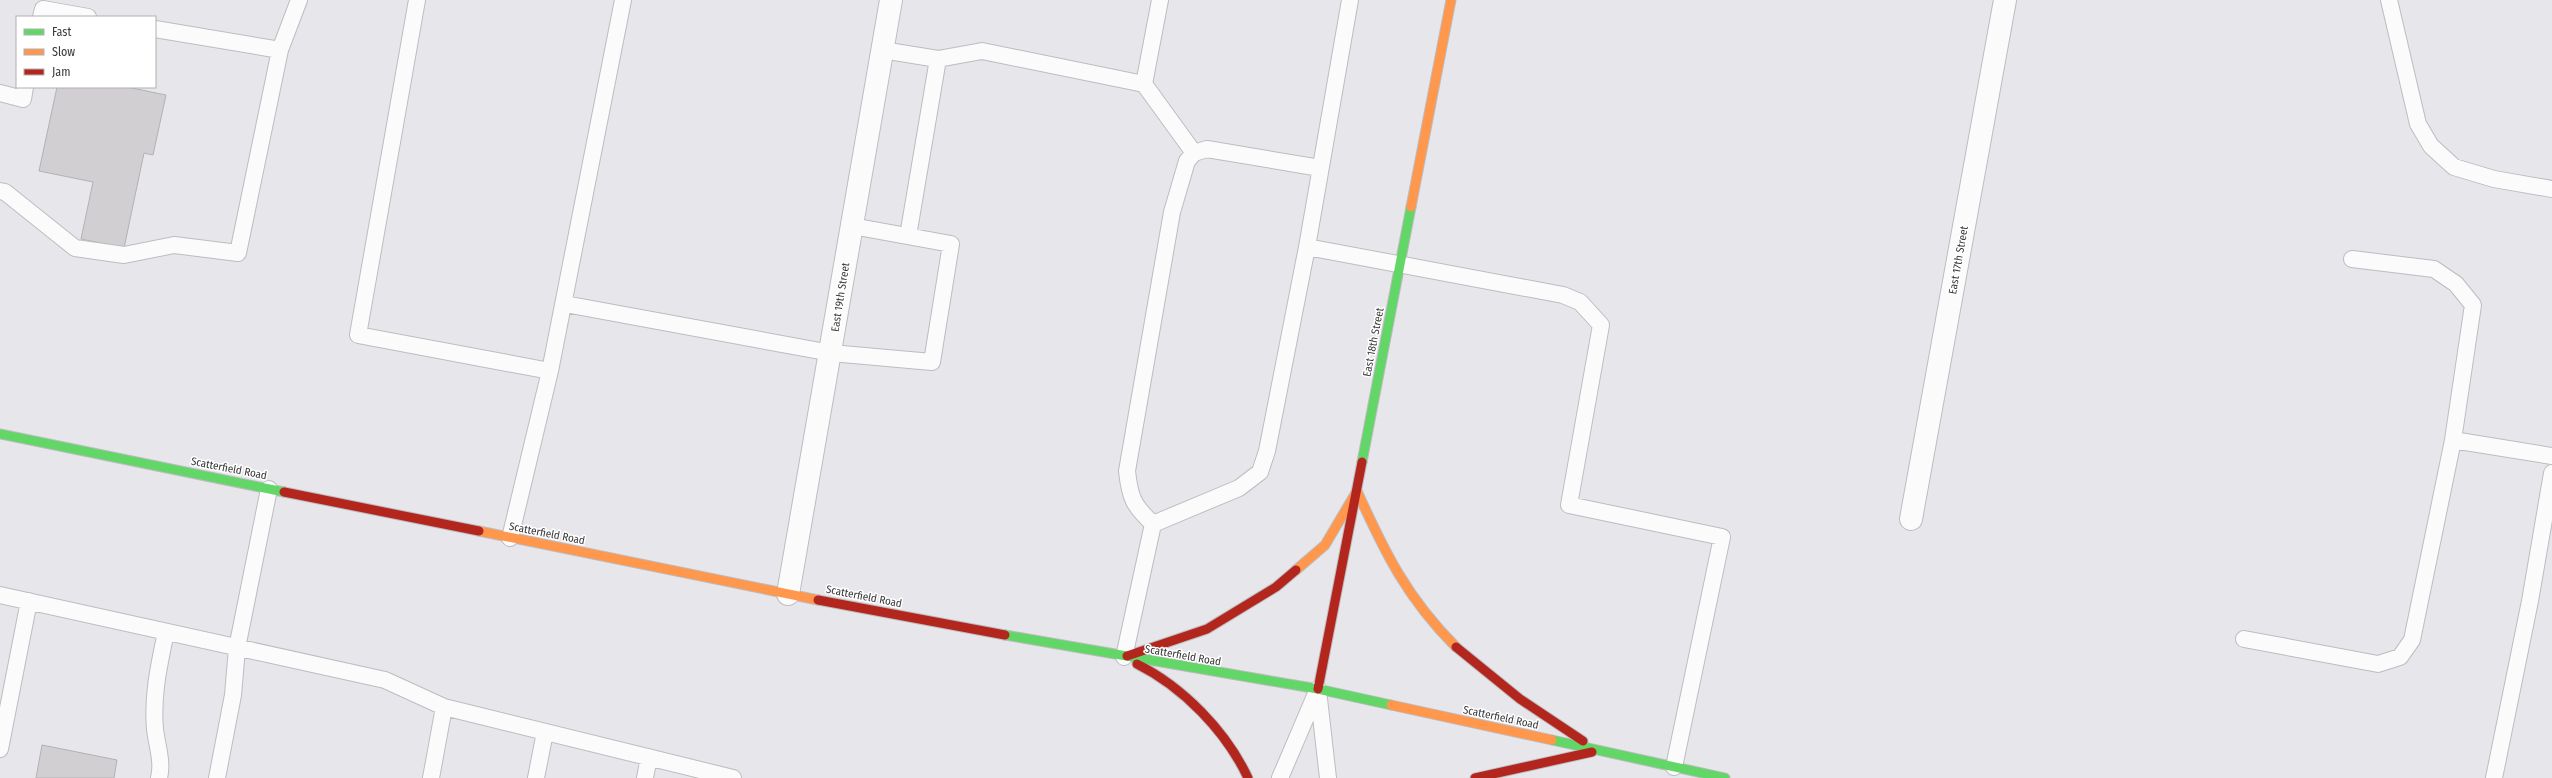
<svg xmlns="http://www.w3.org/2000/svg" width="2552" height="778" font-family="'Fira Sans Condensed',sans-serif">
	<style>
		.building { fill: #d1cfd2; stroke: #b3b1b4 }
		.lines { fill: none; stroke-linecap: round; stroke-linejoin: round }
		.lane-casing { stroke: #bdbcc0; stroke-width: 18 }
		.street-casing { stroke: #bdbcc0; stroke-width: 24 }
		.fast-casing { stroke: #bdbcc0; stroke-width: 11 }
		.slow-casing { stroke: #bdbcc0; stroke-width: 11 }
		.jam-casing { stroke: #bdbcc0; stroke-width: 11 }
		.lane { stroke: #fbfbfc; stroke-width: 16 }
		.street { stroke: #fbfbfc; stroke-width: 22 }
		.fast { stroke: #63d668; stroke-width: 9 }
		.slow { stroke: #ff974d; stroke-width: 9 }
		.jam { stroke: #b3261e; stroke-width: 9 }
		.labels { text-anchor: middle; stroke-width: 3; stroke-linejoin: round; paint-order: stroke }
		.street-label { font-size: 11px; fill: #39393b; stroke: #fff }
	</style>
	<rect width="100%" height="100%" fill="#e7e6eb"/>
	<!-- building -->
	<path class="building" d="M57,87H127L166,95L153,155L144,153L124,248L81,239L93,182L39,171Z
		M42,745L117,760L114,778H36Z"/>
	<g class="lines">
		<defs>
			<path id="lane" d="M417,0L358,335L550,371L510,538
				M1350,0L1307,247L1563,295L1580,302L1601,325L1569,505L1722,537L1674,767
				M2389,0L2418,124L2431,146L2454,167L2494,179L2552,189
				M41,17L43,9L88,17
				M155,29L280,50
				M882,50L938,59L982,51L1144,84L1160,0
				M1144,84L1194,153
				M0,93L23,99L25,87
				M0,191L5,192L75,248L124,255L174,245L238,253L280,50L299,0
				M908,236L938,59
				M2352,259L2434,269L2456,284L2473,305L2453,440
				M565,304L831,353L932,362L951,244L852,226
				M550,371L623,0
				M1153,524C1133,505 1130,498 1127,471L1172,212L1187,161L1194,153L1207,149L1320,168
				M1153,524L1239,488L1260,472L1267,451L1307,247
				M0,595L385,680L444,707L733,778
				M2244,639L2378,664L2400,657L2412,640L2453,440L2552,456
				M1124,657L1153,524
				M1318,690L1328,778
				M0,749L29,601
				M159,778C163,762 157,746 155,729C152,696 159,665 166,632
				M217,778L233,695L237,648L269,489
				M431,778L444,707
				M536,778L545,732
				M645,778L649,757
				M1280,778L1318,689
				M2494,778L2530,601L2552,473"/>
			<path id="street" d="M1911,519L2005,0
				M788,594L891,0"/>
			<path id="fast" d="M0,434L284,492
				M1362,462L1411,207
				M1005,635L1318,689L1391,705
				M1552,740L1725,778"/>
			<path id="slow" d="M1411,207L1451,0
				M1357,491C1385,553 1407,598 1456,647
				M479,531L818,600
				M1296,570L1325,545L1357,491
				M1391,705L1552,740"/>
			<path id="jam" d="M284,492L479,531
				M818,600L1005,635
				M1456,647L1520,699L1583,741
				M1127,656L1207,629L1276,587L1296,570
				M1137,664C1183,687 1226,731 1248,778
				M1318,689L1362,462
				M1475,778L1592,752"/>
		</defs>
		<!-- lane casing -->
		<use href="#lane" class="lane-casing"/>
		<!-- street casing -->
		<use href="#street" class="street-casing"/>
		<!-- fast casing -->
		<use href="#fast" class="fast-casing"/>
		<!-- slow casing -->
		<use href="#slow" class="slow-casing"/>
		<!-- jam casing -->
		<use href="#jam" class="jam-casing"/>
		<!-- lane -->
		<use href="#lane" class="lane"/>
		<!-- street -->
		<use href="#street" class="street"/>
		<!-- fast -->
		<use href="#fast" class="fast"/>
		<!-- slow -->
		<use href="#slow" class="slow"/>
		<!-- jam -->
		<use href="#jam" class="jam"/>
	</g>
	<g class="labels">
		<!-- street labels -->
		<g class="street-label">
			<text transform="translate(1958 260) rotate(-80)" y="4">East 17th Street</text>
			<text transform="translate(840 297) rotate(-81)" y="4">East 19th Street</text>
			<text transform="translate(1373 342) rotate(-79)" y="4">East 18th Street</text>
			<text transform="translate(229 468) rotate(11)" y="4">Scatterfield Road</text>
			<text transform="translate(547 533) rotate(11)" y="4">Scatterfield Road</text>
			<text transform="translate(864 596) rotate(11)" y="4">Scatterfield Road</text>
			<text transform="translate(1183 655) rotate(10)" y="4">Scatterfield Road</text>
			<text transform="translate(1501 717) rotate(12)" y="4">Scatterfield Road</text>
		</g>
	</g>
	<!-- legend -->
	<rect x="16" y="16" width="140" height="72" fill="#ffffff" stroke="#b0b0b1"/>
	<rect x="24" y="29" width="20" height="6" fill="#63d668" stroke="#b0b0b1"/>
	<text x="52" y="36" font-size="12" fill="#39393b">Fast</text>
	<rect x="24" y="49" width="20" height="6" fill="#ff974d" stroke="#b0b0b1"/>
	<text x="52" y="56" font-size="12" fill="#39393b">Slow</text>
	<rect x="24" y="69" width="20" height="6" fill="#b3261e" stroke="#b0b0b1"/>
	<text x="52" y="76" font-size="12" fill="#39393b">Jam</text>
</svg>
